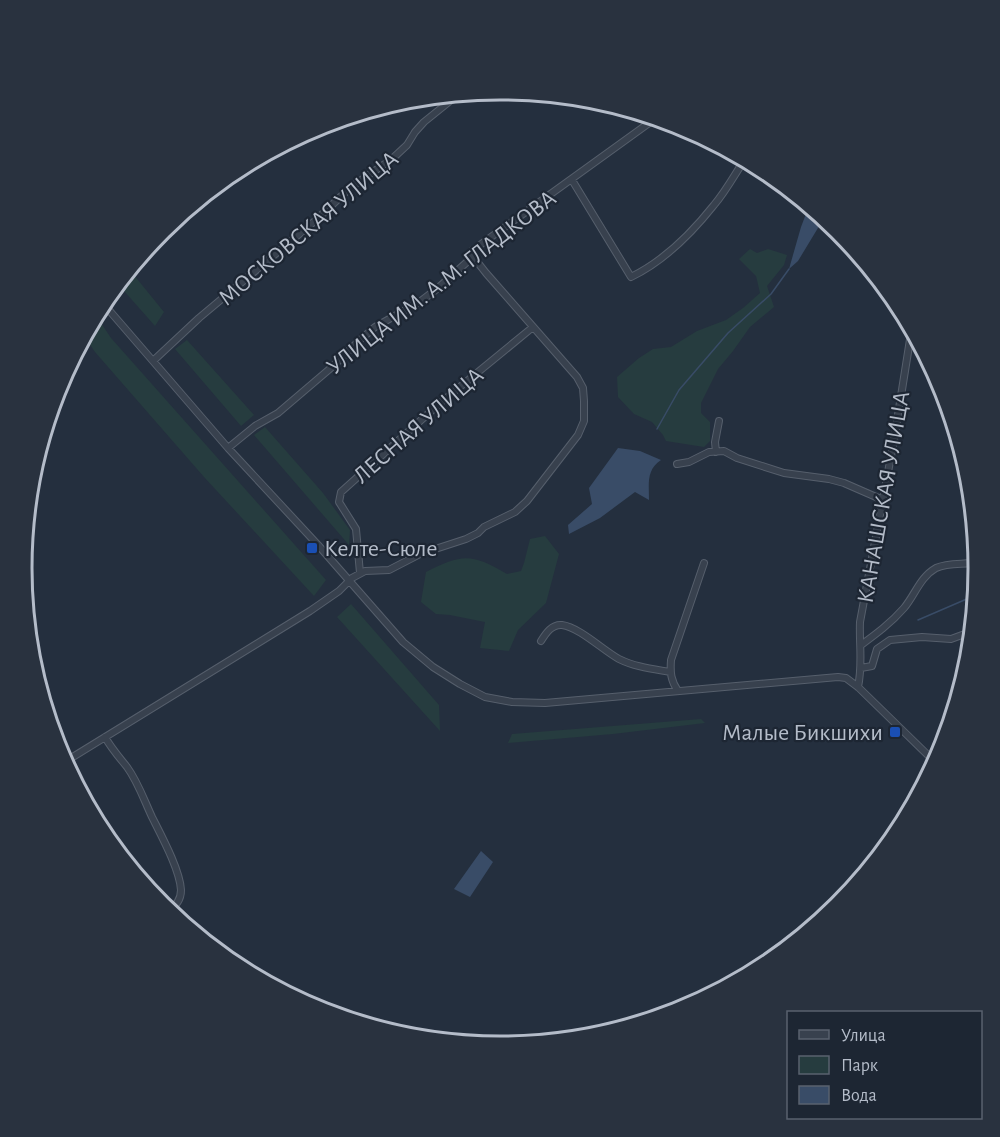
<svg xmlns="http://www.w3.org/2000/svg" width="1000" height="1137" font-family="'Alegreya Sans',sans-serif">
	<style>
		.green { fill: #263c3f }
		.water { fill: #394c67 }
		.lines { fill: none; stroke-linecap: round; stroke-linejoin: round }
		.stream { stroke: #394c67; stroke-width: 1.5 }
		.minor-casing { stroke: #565f6c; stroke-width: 8 }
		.minor { stroke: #38414e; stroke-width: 6 }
		.transit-dot { fill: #1a4fb4; stroke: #1d2633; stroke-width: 2 }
		.labels { text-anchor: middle; stroke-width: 4.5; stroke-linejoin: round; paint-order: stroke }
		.street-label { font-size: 24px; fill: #b4bcc9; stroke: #1d2633 }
		.poi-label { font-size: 24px; fill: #b4bcc9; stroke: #1d2633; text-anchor: start }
		.rim { fill: none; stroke: #b4bcc9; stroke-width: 3 }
	</style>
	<rect width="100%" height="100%" fill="#242f3e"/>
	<!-- green -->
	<path class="green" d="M750,249L757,253L768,249L787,255L784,265L767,286L774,307L750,327L733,351L718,369L701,403V413L710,422V441L704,447L666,441L663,435L652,422L634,414L618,397L617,377L639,358L653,349L671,347L697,331L726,320L743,308L760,293L756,276L739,259Z
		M129,269L164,312L155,326L117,283Z
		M95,314L111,338L326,580L314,596L204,477L95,352L84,336Z
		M187,340L254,415L241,426L175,349Z
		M265,427L323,493L350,530L349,545L254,435Z
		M545,536L559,554L546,603L518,630L509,651L480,648L485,622L450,615L436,614L421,602L426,572C462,554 471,553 507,574L521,571L524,563L530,539Z
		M351,604L439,705L440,731L337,617Z
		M701,719L705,723L613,734L508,743L512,734Z"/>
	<!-- water -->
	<path class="water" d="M809,206L824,218L798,261L789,269L801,227Z
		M618,448L640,451L661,460C646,470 649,484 649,500L635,492L600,518L569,534L568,525L592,504L589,488Z
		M481,851L493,862L470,897L454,889Z"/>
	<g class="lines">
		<!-- stream -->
		<path class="stream" d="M657,429L679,390L728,333L771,294L789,269
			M918,620L976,595"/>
		<defs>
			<path id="minor" d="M572,180L631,277C664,261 691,234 714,205C726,191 735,174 745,159
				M219,183L236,169
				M102,302L228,448L318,545L403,642L433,667L460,684L485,697L512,702L545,703L838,677L846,678L858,687L936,763
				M153,361L199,318L316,220L351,187L392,159L407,145L415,132L424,122L460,93
				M228,448L255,426L278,413L332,367L360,340L375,327L421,301L438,288L467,262L473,250L656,118
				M716,452L715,442L719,421
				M677,464L689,462L709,452L724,451L737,458L784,473L829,479L844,483L883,500
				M360,573L356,529L339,502L341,492L439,404L533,327
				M541,641C546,633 552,624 562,625C579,627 604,651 619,659C635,667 653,669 670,672
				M861,645C876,634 891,623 904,608C915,595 920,577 936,568C949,562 965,565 978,562
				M861,668L872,666L877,649L890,640L922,637L951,639L973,631
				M858,687C863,664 859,644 860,622L894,440L912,327
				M678,691C671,681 670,673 671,660L704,563
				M105,737C111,748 119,757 127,767C138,782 144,800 152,817C161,835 180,870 181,890C181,901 175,907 167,911
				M63,763L310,611L339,591L352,578L365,571L389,570L420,554L466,539L478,533L484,527L515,512L527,501L578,435L584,421V401L583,388L577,377L486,273L475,259L473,250"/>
		</defs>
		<!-- minor casing -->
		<use href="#minor" class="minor-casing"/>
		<!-- minor -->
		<use href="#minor" class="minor"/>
	</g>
	<!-- markers -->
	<g class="transit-dot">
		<rect x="306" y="542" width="12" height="12" rx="3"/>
		<rect x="889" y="726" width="12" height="12" rx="3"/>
	</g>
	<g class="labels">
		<!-- street labels -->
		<g class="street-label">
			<text transform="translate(308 228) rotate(-40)" y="8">МОСКОВСКАЯ УЛИЦА</text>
			<text transform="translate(441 282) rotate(-38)" y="8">УЛИЦА ИМ. А.М. ГЛАДКОВА</text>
			<text transform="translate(418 425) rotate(-41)" y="8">ЛЕСНАЯ УЛИЦА</text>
			<text transform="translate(883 497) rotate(-80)" y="8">КАНАШСКАЯ УЛИЦА</text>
		</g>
		<!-- poi labels -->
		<g class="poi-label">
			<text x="324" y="556">Келте-Сюле</text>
			<text x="883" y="740" text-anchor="end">Малые Бикшихи</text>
		</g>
	</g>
	<!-- crop -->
	<path d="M0 0H1000V1137H0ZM32 568a468 468 0 1 1 936 0a468 468 0 1 1-936 0Z" fill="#29323f" fill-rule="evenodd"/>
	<path class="rim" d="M32 568a468 468 0 1 1 936 0a468 468 0 1 1-936 0Z"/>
	<!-- legend -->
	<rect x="787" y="1011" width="195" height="108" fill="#1d2633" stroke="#59626f" stroke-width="1.5"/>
	<rect x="799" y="1030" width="30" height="9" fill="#38414e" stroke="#59626f" stroke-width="1.5"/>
	<text x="841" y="1041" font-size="18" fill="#b4bcc9">Улица</text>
	<rect x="799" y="1056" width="30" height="18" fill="#263c3f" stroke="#59626f" stroke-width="1.5"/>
	<text x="841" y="1071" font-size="18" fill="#b4bcc9">Парк</text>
	<rect x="799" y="1086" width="30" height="18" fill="#394c67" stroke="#59626f" stroke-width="1.5"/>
	<text x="841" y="1101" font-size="18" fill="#b4bcc9">Вода</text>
</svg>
